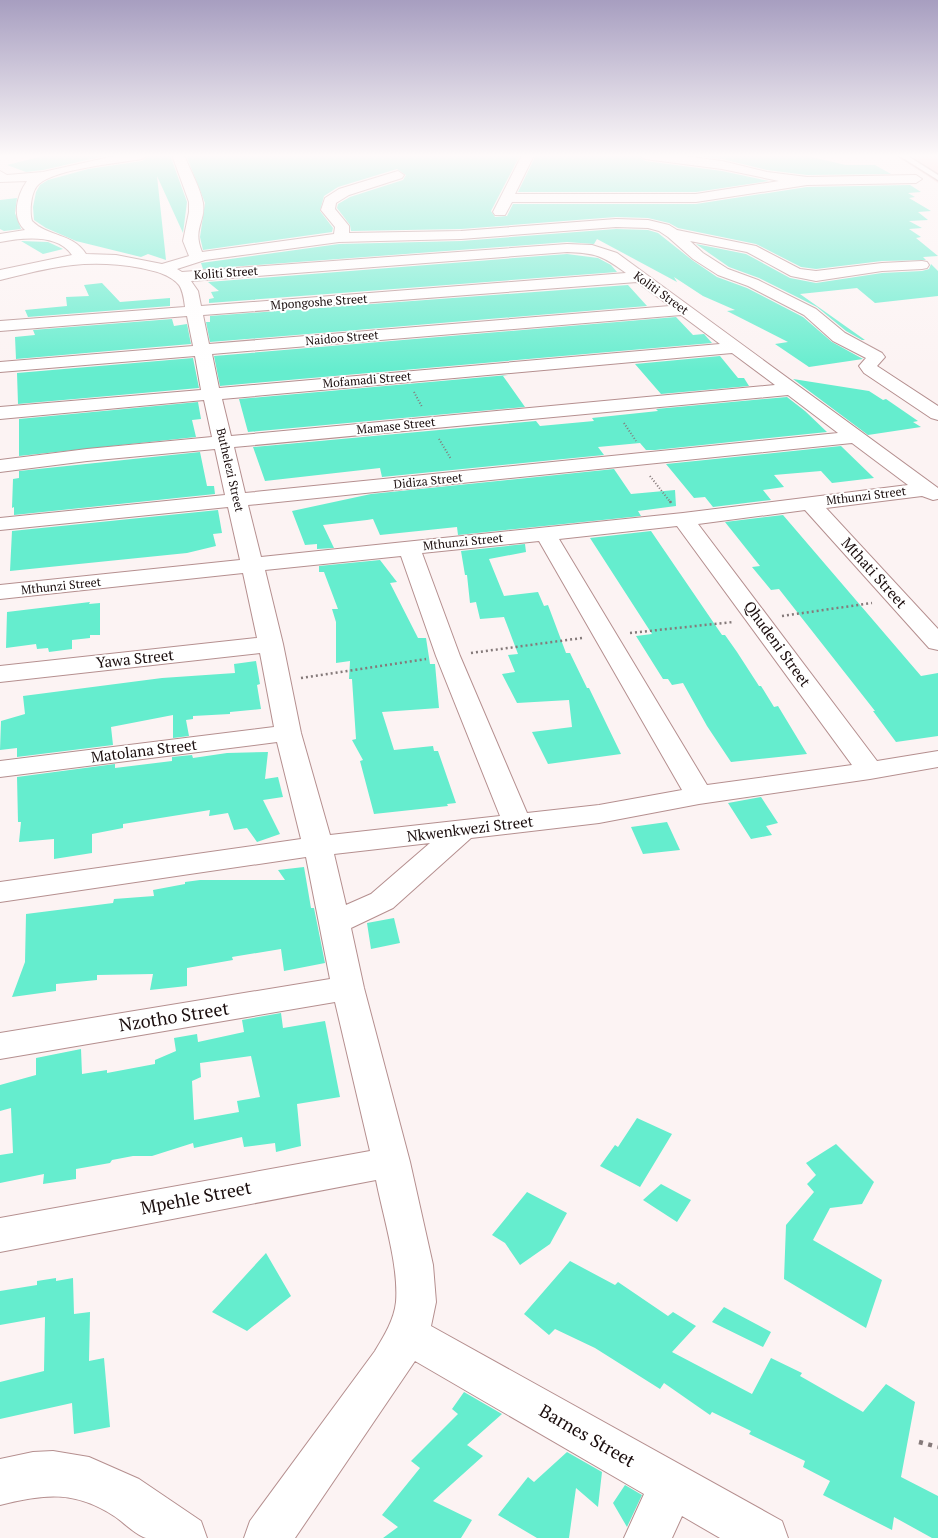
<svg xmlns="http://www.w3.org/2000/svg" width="938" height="1538" font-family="'PT Serif',serif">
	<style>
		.green { fill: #fdcccd }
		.building { fill: #65edce; fill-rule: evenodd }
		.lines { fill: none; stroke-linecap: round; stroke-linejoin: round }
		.lane-casing { stroke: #b58f8f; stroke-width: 3 }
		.street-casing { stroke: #b58f8f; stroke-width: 2 }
		.path-far2 { stroke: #857a7a; stroke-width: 2; stroke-dasharray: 1 2; stroke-linecap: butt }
		.path-far1 { stroke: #857a7a; stroke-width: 2.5; stroke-dasharray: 2 3; stroke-linecap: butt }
		.path { stroke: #857a7a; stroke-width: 4.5; stroke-dasharray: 4 5.5; stroke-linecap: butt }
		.lane { fill: #fff; fill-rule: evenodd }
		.street { fill: #fff; fill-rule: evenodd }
		.labels { text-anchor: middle; stroke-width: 4; stroke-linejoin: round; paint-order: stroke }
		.far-street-label { font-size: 12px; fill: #1a0d0d; stroke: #fff }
		.street-label { font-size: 15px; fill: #1a0d0d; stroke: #fff }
		.near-street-label { font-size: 18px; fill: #1a0d0d; stroke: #fff }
	</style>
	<rect width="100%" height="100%" fill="#fcf3f3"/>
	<!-- green -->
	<path class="green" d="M895,155H938V183Z"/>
	<!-- building -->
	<path class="building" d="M47,155H109L43,170L26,172L7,165Z
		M150,155H170L187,202L183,233L157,176L166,260L148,254L141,257L76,241L46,228L34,220L33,207L36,192L40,185L48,180L88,169L142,161Z
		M186,155H520L491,211L495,217L507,216L513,204H696L807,187L910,185L921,192L908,193L915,197L909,198L931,211L918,212L928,220L909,221L922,228L909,229L921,237L916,238L938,256L923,257L926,260L882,261L816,269L801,267L756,244L678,228L669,223L648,218L616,217L461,229L351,231L350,225L337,208L338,204L350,197L403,180L406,175L397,169L338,187L324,196L320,211L333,228L332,232L203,250L200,237L205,203Z
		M536,155L638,156L645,161L722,171L769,181L696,192H518Z
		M693,155L807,156L846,165H875L891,174L807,175L767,170L722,159Z
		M17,198L15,213L21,229L4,231L0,229V200Z
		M616,229L648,230L658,233L692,260L717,277L747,288L803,317L832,342L863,359L809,367L775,344L788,342L727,311L735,310L703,296L674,277L677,282L597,239L594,244L567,242L203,269L201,263L339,244L461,241Z
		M21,241L48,242L63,249L43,254Z
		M696,244L746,254L790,278L816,283L882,273L922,271L929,269L931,264L938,271V296L875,303L857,288L800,294L865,340H862L846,331L817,307L759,278L729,267Z
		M567,254L598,258L611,265L617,272L209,303V299L214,298L211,292L219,291L208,282Z
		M102,283L120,302L170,298V306L28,317L25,310L67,306L66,297L89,296L84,285Z
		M628,285L647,306L210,342L206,322H210V316Z
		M676,317L693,335L704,334L712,343L220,386L214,356Z
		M172,319L174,326L187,324L191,344L16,359L15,337L35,335L33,330Z
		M720,356L738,378H744L749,386L661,394L635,364Z
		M193,358L199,388L18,404L17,373Z
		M508,375L503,376L525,407L248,432L239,399Z
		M793,379L869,391L883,400L886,399L918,421L913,422L921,427L868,435Z
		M787,397L805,411L827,432L655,450H646L640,443L598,447L604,455L382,477L380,468L265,481L253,447L536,421L540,426L594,421L592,418L658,411L656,409Z
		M198,402L201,419L192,420L196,437L19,456V419Z
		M841,446L874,478L832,483L821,471L774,475L784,487L763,490L771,500L713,507L705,497L694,498L666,464Z
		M200,452L207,486H214L215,494L14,515V507L12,508L13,479L19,478V471Z
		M614,469L631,494L675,490L676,506L638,511L641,516L458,535L457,527L380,535L373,519L367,520L323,525L334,548L317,549V544L305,545L292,511L371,494Z
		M218,510L222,533L213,534L216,546L187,553L10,571L12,531Z
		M783,515L921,676L938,673V736L896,742L873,711H875L779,589L771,590L752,567L760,566L725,522Z
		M651,531L722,635H725L737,652L759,686H761L774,707L778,706L807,754L731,762L707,726L683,683L672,685L668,679H663L636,636L652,634L590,538Z
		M525,544L526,552L489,559L504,596L538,592L544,606L548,605L566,653H570L587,688H589L621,754L548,764L532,732L572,727L569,700L517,703L502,674L515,672L508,655L518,654L504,617L480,619L476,602L470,603L467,575H465L461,551Z
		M380,560L397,582L390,583L418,638H426L430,664H435L439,708L382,712L394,750L433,746L434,751H438L456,803L447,804L448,806L374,814L360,761L363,760L352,740L356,739L352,679H349L350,661L336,663V622L332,609H338L324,572H319V566Z
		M90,602L89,604L100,603V635H90V638L72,640V649L49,652L48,648L37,649L36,644L6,648L7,612Z
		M256,661L260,684L257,685L261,709L230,712V714L193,716V719L186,720L189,736L173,738V715L111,727L113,745L17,757V748L0,750L1,721L25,714L23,696L162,678L235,673L234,664Z
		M268,752L265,779L278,777L283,797L263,800L280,834L257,842L247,828L234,830L228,813L209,816L210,810L123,824V828L92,834V853L54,859V839L19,842L21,822H18L17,777L115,764V768L172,761V757L192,755L193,758L227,753Z
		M761,797L778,823L766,826L772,835L751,839L728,803Z
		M667,822L680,850L643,854L631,827Z
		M304,867L311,908H314L325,963L284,971L281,949L232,957L233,960L187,968V986L150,990L153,974L97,975V980L56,984V991L12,997L25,962L26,914L113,903L114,899L154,896L153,890L185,884V882L200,880H285L278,870Z
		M394,918L400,943L371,949L367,923Z
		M281,1013L283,1028L325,1021L340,1097L297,1104L301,1146L276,1152L275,1143L244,1147L242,1137L194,1148L193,1143L152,1156H133L112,1160L110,1163L76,1169V1179L43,1184L44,1174L0,1183V1155L13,1153L11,1108L0,1111V1085L36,1075V1058L81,1049L82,1074L107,1070V1073L155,1064V1060L176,1051L174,1038L197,1034L198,1042L244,1032L242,1020ZM251,1056L260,1097L237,1101L239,1112L194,1120L192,1081L201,1077L200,1063Z
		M637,1118L672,1134L640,1187L600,1166L615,1145L618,1147Z
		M836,1144L874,1182L862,1204L830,1208L813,1240L882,1280L866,1328L784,1279L786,1225L814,1192L807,1184L816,1175L806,1163Z
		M661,1184L691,1200L677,1222L643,1200Z
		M527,1192L567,1213L550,1244L520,1265L505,1243L492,1235Z
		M266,1253L291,1296L247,1331L212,1312Z
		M570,1261L615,1285L618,1282L668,1316L673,1312L696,1326L672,1352L752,1394L771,1358L802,1373L800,1376L863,1412L886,1384L915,1402L901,1477L938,1496V1538H932L894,1517L892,1530L823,1495L830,1481L803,1467L805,1461L749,1434L751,1431L712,1412L710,1415L664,1383L660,1389L595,1348L555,1329L549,1335L524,1314Z
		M56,1278V1281L73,1278L74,1314L90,1312L89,1361L104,1358L110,1427L74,1434L72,1403L0,1419V1382L44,1371L45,1317L0,1325V1291L37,1285V1281Z
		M724,1307L771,1332L763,1347L712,1322Z
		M464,1392L502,1414L467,1445L483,1456L433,1501L472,1520L461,1538H383L398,1527L382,1515L420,1468L411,1461L458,1414L452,1409Z
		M567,1452L602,1472L598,1507L576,1488L569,1538H537L498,1515L528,1477L534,1482Z
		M625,1485L642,1495L627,1527L613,1503Z"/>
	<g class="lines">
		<defs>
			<path id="lane" d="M898,155H906L938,175V180Z"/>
			<path id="street" d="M119,155H148L142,159C118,163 56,169 39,184C31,190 29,212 32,221C48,237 73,233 86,254L116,255L162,264L189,256L183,241L189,212V202L172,155H184C190,170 200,187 203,203C206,222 192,228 202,252L334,234L335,227L321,210L325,198L339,189L398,171L404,175L402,178L349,195L336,203L335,209L349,226V233L461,231L616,219L648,220L669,225L677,230L756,246L800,269L816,271L882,263L922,261L927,262L929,265L927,268L922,269L882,271L816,281L791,276L747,252L690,241L703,253L728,269L758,280L816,309L845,333L882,353L885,357L877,366L938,406V420L931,418L864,373L859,366L866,358L833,341L804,315L748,286L718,275L693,259L668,237L659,231L648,228L616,227L461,239L339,242L205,260L177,269L182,272L567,244L592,245L617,253L938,488V499L933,500L922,496L826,508L938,629V650L929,648L805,510L698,524L877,761L938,751V767L870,779L699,804L599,823L471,838L393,908L351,928L364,988L410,1162L433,1265L436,1302L431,1326L782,1521L788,1538H720L682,1516L672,1538H624L644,1494L415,1361L295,1538H244L250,1521L375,1351C384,1336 394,1320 396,1302C399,1266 383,1216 376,1180L0,1252V1218L370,1151L335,1002L0,1059V1033L330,979L306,857L0,902V882L301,839L277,742L0,777V761L274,727L260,653L0,682V666L257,638L243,573L0,599V585L240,560L228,507L0,530V518L225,495L215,449L87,461L0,472V460L87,449L212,437L204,400L0,419V407L201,390L195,356L0,372V362L193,346L187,316L0,331V321L185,307C184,299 183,291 179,285C170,274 154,271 141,268C86,258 52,267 0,280V270L72,255C57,233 22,238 0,242V234L25,230C11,218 17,195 27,181L0,182V171L7,175L43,172ZM567,252C596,253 603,256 626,273L201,306L198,291L191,281ZM637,282L670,306L209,344L203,315ZM681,315L720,344L219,388L212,354ZM732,353L775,385L231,436L222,399ZM788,395L838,433L245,493L234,447ZM852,443L908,485L683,513L261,557L248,505ZM677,526L852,765L707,785L559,539ZM539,541L682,790L599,805L527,813L460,656L422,553ZM401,556L436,656L500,816L330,835L301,733L283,644L265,570ZM430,843L371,894L346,905L334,854Z
				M522,155H534L515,194H696L779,181L722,169L645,159L639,155H676L722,161L767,172L807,177L916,175L922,179L916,183L807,185L696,202H512L505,215H495L493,212Z
				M53,1451L89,1457L139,1479L201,1521L207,1538C194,1538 157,1538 146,1538C137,1536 122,1521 114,1516C74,1490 44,1494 0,1505V1459L33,1452Z"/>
		</defs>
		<!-- lane casing -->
		<use href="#lane" class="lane-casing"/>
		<!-- street casing -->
		<use href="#street" class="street-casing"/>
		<!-- path-far2 -->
		<path class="path-far2" d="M414,392L422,407
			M624,423L636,441
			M439,439L451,459
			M650,476L671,503"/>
		<!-- path-far1 -->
		<path class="path-far1" d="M670,501L671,503
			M782,616L872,603
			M630,633L733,622
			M471,653L582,638
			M301,678L426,659"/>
		<!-- path -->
		<path class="path" d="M919,1442L938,1447"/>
		<!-- lane -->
		<use href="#lane" class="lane"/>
		<!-- street -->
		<use href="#street" class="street"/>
	</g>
	<!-- sky -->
	<linearGradient id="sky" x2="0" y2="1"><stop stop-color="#a79ec0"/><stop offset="0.42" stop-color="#fefafa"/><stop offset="1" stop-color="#fefafa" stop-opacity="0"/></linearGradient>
	<rect width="938" height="371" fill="url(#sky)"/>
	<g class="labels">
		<!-- far-street labels -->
		<g class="far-street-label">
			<text transform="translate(226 273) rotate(-4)" y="4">Koliti Street</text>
			<text transform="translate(661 293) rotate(36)" y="4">Koliti Street</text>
			<text transform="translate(319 302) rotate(-4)" y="4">Mpongoshe Street</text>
			<text transform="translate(342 338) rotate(-5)" y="4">Naidoo Street</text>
			<text transform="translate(367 380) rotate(-5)" y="4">Mofamadi Street</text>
			<text transform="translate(396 426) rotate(-6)" y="4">Mamase Street</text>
			<text transform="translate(230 470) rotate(77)" y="4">Buthelezi Street</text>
			<text transform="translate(428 481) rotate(-6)" y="4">Didiza Street</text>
			<text transform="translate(866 496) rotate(-7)" y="4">Mthunzi Street</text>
			<text transform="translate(463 542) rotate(-6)" y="4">Mthunzi Street</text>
			<text transform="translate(61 586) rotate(-6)" y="4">Mthunzi Street</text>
		</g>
		<!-- street labels -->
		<g class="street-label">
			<text transform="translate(874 573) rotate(48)" y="5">Mthati Street</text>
			<text transform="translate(777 644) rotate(54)" y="5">Qhudeni Street</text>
			<text transform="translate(135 659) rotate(-6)" y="5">Yawa Street</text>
			<text transform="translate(144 751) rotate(-7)" y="5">Matolana Street</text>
			<text transform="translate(470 829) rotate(-7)" y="5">Nkwenkwezi Street</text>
		</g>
		<!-- near-street labels -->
		<g class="near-street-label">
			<text transform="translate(174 1017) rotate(-9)" y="6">Nzotho Street</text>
			<text transform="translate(196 1198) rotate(-11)" y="6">Mpehle Street</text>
			<text transform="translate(587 1436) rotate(30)" y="6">Barnes Street</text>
		</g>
	</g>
</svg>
